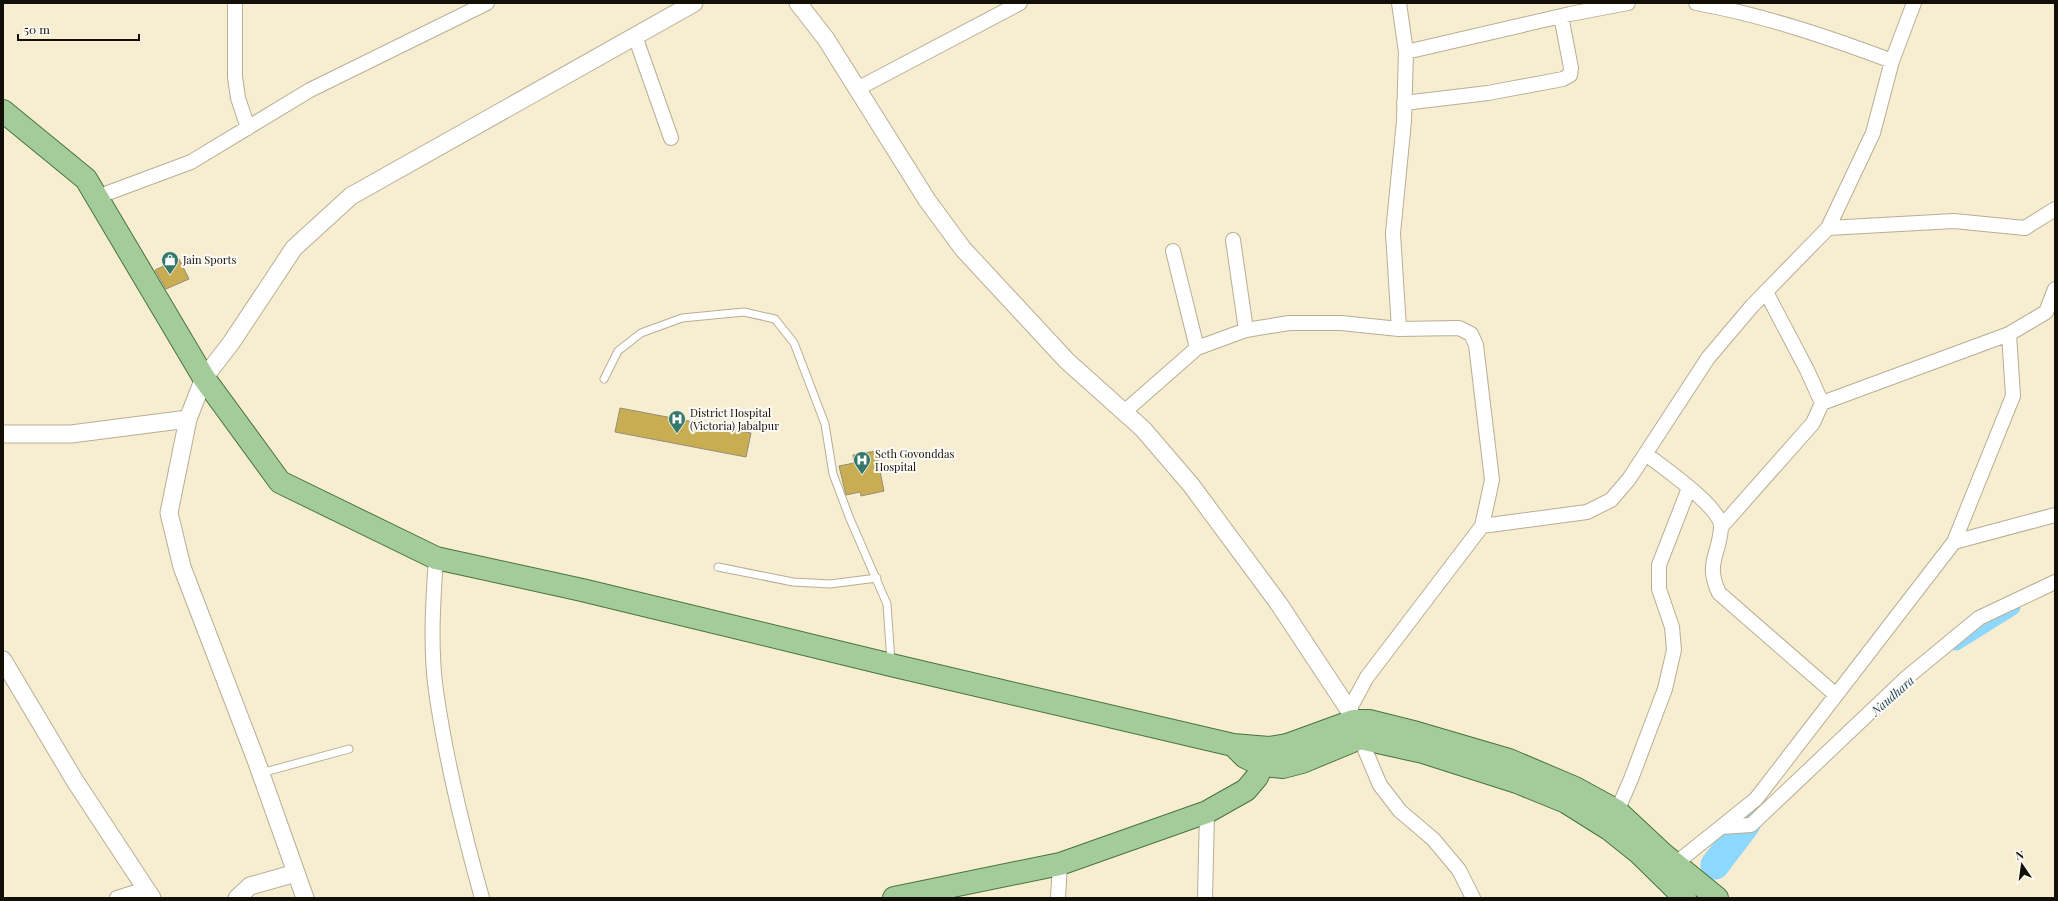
<svg xmlns="http://www.w3.org/2000/svg" width="2058" height="901" font-family="'Playfair Display',serif">
	<style>
		.lines { fill: none; stroke-linecap: round; stroke-linejoin: round }
		.canal { stroke: #8ed7fe; stroke-width: 17 }
		.river { stroke: #8ed7fe; stroke-width: 29 }
		.building { fill: #c9ad53; stroke: #968d73 }
		.service-casing { stroke: #b7ae93; stroke-width: 9 }
		.minor-casing { stroke: #b7ae93; stroke-width: 16 }
		.tertiary-casing { stroke: #b7ae93; stroke-width: 19 }
		.primary-casing { stroke: #48743b; stroke-width: 24 }
		.service { stroke: #fff; stroke-width: 7 }
		.minor { stroke: #fff; stroke-width: 14 }
		.tertiary { stroke: #fff; stroke-width: 17 }
		.primary { stroke: #a3cc9a; stroke-width: 22 }
		.labels { text-anchor: middle; stroke-width: 4; stroke-linejoin: round; paint-order: stroke }
		.poi-label { font-size: 11px; fill: #120f06; stroke: #fdfbf6; text-anchor: start }
		.water-label { font-size: 12px; font-style: italic; fill: #113b50; stroke: #fdfbf6 }
	</style>
	<rect width="100%" height="100%" fill="#f7eed2"/>
	<g class="lines">
		<!-- canal -->
		<path class="canal" d="M1956,642L2012,607"/>
		<!-- river -->
		<path class="river" d="M1715,865L1746,824"/>
	</g>
	<!-- building -->
	<path class="building" d="M179,259L189,279L166,289L155,270Z
		M620,408L751,433L746,457L615,432Z
		M876,451L884,491L861,496L860,492L846,495L839,466L854,463L853,455Z"/>
	<g class="lines">
		<defs>
			<path id="service" d="M604,379L618,351L641,333L682,318L744,312L775,319L794,343L825,424L833,474L850,519L887,604L891,662
				M718,567L793,582L830,584L877,578
				M261,773L349,749"/>
			<path id="minor" d="M235,3V77L238,98L248,128
				M1696,3C1763,15 1828,37 1892,61
				M635,36L671,138
				M1406,52L1570,14L1628,3
				M857,89L1020,3
				M1404,103L1488,93L1563,79L1570,75L1571,68L1561,16
				M97,197L191,162L310,90L487,3
				M1828,228L1954,221L2025,228L2055,209
				M1233,240L1246,330
				M1173,251L1197,348
				M2009,334L2046,312L2055,289
				M1124,412L1197,348L1246,330L1289,323H1341L1399,329
				M1646,454C1662,467 1723,508 1721,528C1719,556 1705,563 1719,593L1836,695
				M1482,526L1587,512L1611,500L1629,479L1708,358L1752,306L1828,228L1873,133L1892,61L1914,3
				M1721,527L1813,423L1822,403L1807,370L1766,292
				M1954,542L2055,515
				M436,558C433,602 430,647 436,691C446,761 463,830 482,898
				M1349,710L1367,677L1482,526L1492,480L1476,345L1471,334L1459,328L1399,329L1393,233L1404,121L1406,52L1399,3
				M1360,738L1380,785L1400,811L1433,839L1459,870L1473,898
				M1614,818L1631,779L1665,689L1674,650L1672,627L1659,589V565L1689,488
				M1721,827L1751,825L1905,679L1979,618L2055,582
				M1675,864L1756,799L1954,542L2013,396L2009,334L1822,403
				M117,898L146,889
				M1058,898L1060,864
				M1205,898L1207,812"/>
			<path id="tertiary" d="M798,3L826,39L927,200L963,249L1067,361L1143,429L1191,485L1279,604L1349,710L1358,732
				M3,434H71L188,419
				M3,660L75,781L152,898
				M237,898L250,886L296,873
				M305,898L256,760L182,567L169,513L188,419L204,378L231,343L294,248L351,196L694,3"/>
			<path id="primary" d="M3,111L86,179L204,378L280,482L436,558L582,590L891,665L1233,745L1269,748L1287,745L1353,721H1369L1417,733L1509,760L1575,788L1617,811L1663,854L1717,898
				M1233,745L1245,757L1262,765L1283,767L1302,762L1360,738L1423,752L1517,782L1566,802L1609,829L1639,853L1685,898
				M894,898L1060,864L1207,812L1246,790L1257,777L1268,752"/>
		</defs>
		<!-- service casing -->
		<use href="#service" class="service-casing"/>
		<!-- minor casing -->
		<use href="#minor" class="minor-casing"/>
		<!-- tertiary casing -->
		<use href="#tertiary" class="tertiary-casing"/>
		<!-- primary casing -->
		<use href="#primary" class="primary-casing"/>
		<!-- service -->
		<use href="#service" class="service"/>
		<!-- minor -->
		<use href="#minor" class="minor"/>
		<!-- tertiary -->
		<use href="#tertiary" class="tertiary"/>
		<!-- primary -->
		<use href="#primary" class="primary"/>
	</g>
	<!-- icons -->
	<defs>
		<symbol id="shop-pin" viewBox="-11 -11 22 30"><path d="M0 17L-7.5 6A9.5 9.5 0 1 1 7.5 6Z" fill="#36796b" stroke="#fdfbf6"/><path d="M-5-2.5h2.3a2.7 3.5 0 0 1 5.4 0H5L5.5 6h-11ZM-1.5-2.5h3a1.5 2.3 0 0 0-3 0Z" fill="#fff"/></symbol>
		<symbol id="hospital-pin" viewBox="-11 -11 22 30"><path d="M0 17L-7.5 6A9.5 9.5 0 1 1 7.5 6Z" fill="#36796b" stroke="#fdfbf6"/><path d="M-5-5h3v3.5h4V-5h3V5h-3V1.5h-4V5h-3Z" fill="#fff"/></symbol>
	</defs>
	<g fill-rule="evenodd">
		<use href="#shop-pin" x="160" y="250" width="20" height="27"/>
		<use href="#hospital-pin" x="667" y="409" width="20" height="27"/>
		<use href="#hospital-pin" x="852" y="450" width="20" height="27"/>
	</g>
	<g class="labels">
		<!-- poi labels -->
		<g class="poi-label">
			<text x="183" y="264">Jain Sports</text>
			<text x="690" y="417">District Hospital<tspan x="690" dy="13">(Victoria) Jabalpur</tspan></text>
			<text x="875" y="458">Seth Govonddas<tspan x="875" dy="13">Hospital</tspan></text>
		</g>
		<!-- water labels -->
		<g class="water-label">
			<text transform="translate(1893 696) rotate(-41)" y="4">Naudhara</text>
		</g>
	</g>
	<!-- border -->
	<rect width="2058" height="901" fill="none" stroke="#120f06" stroke-width="8"/>
	<!-- north arrow -->
	<g transform="translate(2022 865) rotate(347)" stroke="#fdfbf6" stroke-width="3" paint-order="stroke">
	<path d="M0-3L7 15L0 10L-7 15Z" fill="#120f06"/>
	<text y="-6" font-size="11" font-weight="bold" text-anchor="middle" fill="#120f06">N</text>
	</g>
	<!-- scale -->
	<path d="M18 34v6h121v-6" fill="none" stroke="#120f06" stroke-width="2"/>
	<text x="24" y="34" font-size="12" fill="#120f06" stroke="#fdfbf6" stroke-width="3" paint-order="stroke">50 m</text>
</svg>
